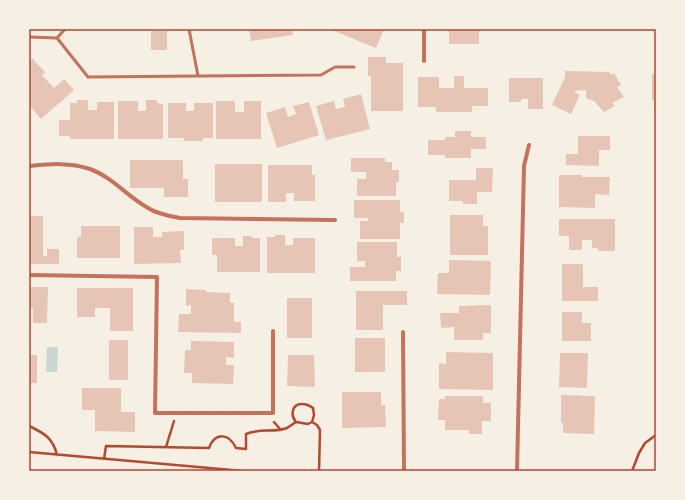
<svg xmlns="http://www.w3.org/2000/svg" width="685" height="500" font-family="Quicksand,sans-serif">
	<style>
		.water { fill: #c9d6d2 }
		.building { fill: #e6c5b7 }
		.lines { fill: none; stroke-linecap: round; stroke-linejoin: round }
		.path { stroke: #b5482f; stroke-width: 2.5 }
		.service { stroke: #c5725c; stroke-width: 3 }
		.minor { stroke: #c5725c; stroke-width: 4 }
		.neatline { fill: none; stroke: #b5482f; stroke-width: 1.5 }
	</style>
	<rect width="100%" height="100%" fill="#f6efe4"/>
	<!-- water -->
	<path class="water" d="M47,347H58L57,372H46Z"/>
	<!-- building -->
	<path class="building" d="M249,29H292L293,35L251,41Z
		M329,29H384L376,48Z
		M449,29H479V44H449Z
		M151,31H167V50H151Z
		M368,57H386V63H403V111H371V76H368Z
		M32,58L45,72L42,75L54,88L64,79L74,90L41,119L29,105V62Z
		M565,71L609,72L612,75L614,73L621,85L617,87L624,97L612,103L615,106L604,112L594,101L586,98V90L573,91L580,95L571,114L552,105L565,77Z
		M652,74H656V110H654V100H652Z
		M454,76H464V88H488V106H472V112H436V107H418V77H439V88H454Z
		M509,78H543V109H528V99H521V102H509Z
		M361,94L370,129L326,140L316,106L334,101L336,109L345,107L343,99Z
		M77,100H88V110H97V102H114V139H70V136H59V120H70V103H77Z
		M146,100H157V103L163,104V139H118V101H138V111H146Z
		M216,101H235V112H244V101H261V139H216Z
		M309,102L319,135L277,148L266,113L285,107L288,117L296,114L293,106Z
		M168,103H186V111H194V103H213V138H203V141H184V138H168Z
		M455,131H471V137H486V149H471V158H445V155H428V140H445V137H455Z
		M578,136H610V150H599V166L566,165V154H578Z
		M351,158H385V162H392V170H399V182H396V196H357V179H366V172H351Z
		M130,160H183V179H188V197H164V188H130Z
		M215,164H262V202H215Z
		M268,165H312V175H315V201H294V193H286V202H268Z
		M476,168H493L492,192H477V204H463V201H449V180H476Z
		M559,175H582V177H610L609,195L595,194V208L559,207Z
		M354,200H400V212H404V223H400V239H360V221H368V218H354Z
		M450,215H483V226H488V255H450Z
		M29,216H43V256H47V249H59V264H29Z
		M559,219H615V251H598V248H592V240H582V250H569V236H559Z
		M81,226H120V258H77V237H81Z
		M134,227H153V237H162V232L184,231V250H180L181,263L134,264Z
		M275,235H285V245H293V238H315V273H267V237H275Z
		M243,236H252V238H260V272H217V255H212V238H235V246H243Z
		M357,242H397V257H401V271H396V281H350V267H365V261H357Z
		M449,260L491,261L490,295L437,294L438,273H449Z
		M562,264H583V287H598V301H562Z
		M29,287H48L47,323H33V308H29Z
		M77,288H133V331H110V308H95V317H77Z
		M186,289L206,290V292L230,293V303H234V322H241V333L178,332L179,314H191V305L186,306Z
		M356,291H407V305H383V330H356Z
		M287,298H312V338H287Z
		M491,305V333H483V340H454V327L441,328L440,313H459V306Z
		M562,312H582V323H591V341H562Z
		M355,338H385V372H355Z
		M109,340H128V380H109Z
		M191,341L234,342V358L226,357V365H234L233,384L192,383V373H184L185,350H191Z
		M446,352L493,353V390L439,389V363L446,364Z
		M560,353H588L587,388L559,387Z
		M29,355H37V383H29Z
		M288,355H314L315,387L287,386Z
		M82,388H121V412H135V432L95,431V410H82Z
		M342,392H381V405H385L386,427L342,428Z
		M561,395L595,396L594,434L563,433V423H561Z
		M445,396H483V403H491V421H482V434H469V430H445V420H438L439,399H445Z"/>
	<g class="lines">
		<!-- path -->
		<path class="path" d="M274,422L280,429
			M296,422C290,415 292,403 303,404C306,404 310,406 313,408L314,415L312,422
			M312,422L317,425L320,430L319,471
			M29,426C44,433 53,438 57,455
			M166,447L174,421
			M29,452L243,471
			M104,459L106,446L209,448C215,432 229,433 236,448L246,449V434C259,428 275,433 287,428C290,426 293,424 296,422L308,424L312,422
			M632,471L639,453L645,443L656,435"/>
		<!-- service -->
		<path class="service" d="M189,29L198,76
			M29,37L57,38L88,77L321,75L335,67H354
			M57,38L65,29"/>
		<!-- minor -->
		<path class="minor" d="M424,29V61
			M29,166C50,164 70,162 90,169C112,177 128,197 148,208C157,214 169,216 180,218L335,220
			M29,275L157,277L155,413H273V331
			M403,332L404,471
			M517,471L524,166L529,145"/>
	</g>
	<!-- border -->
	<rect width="685" height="500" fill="none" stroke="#f6efe4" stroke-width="60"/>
	<rect x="30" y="30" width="625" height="440" class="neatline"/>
</svg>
